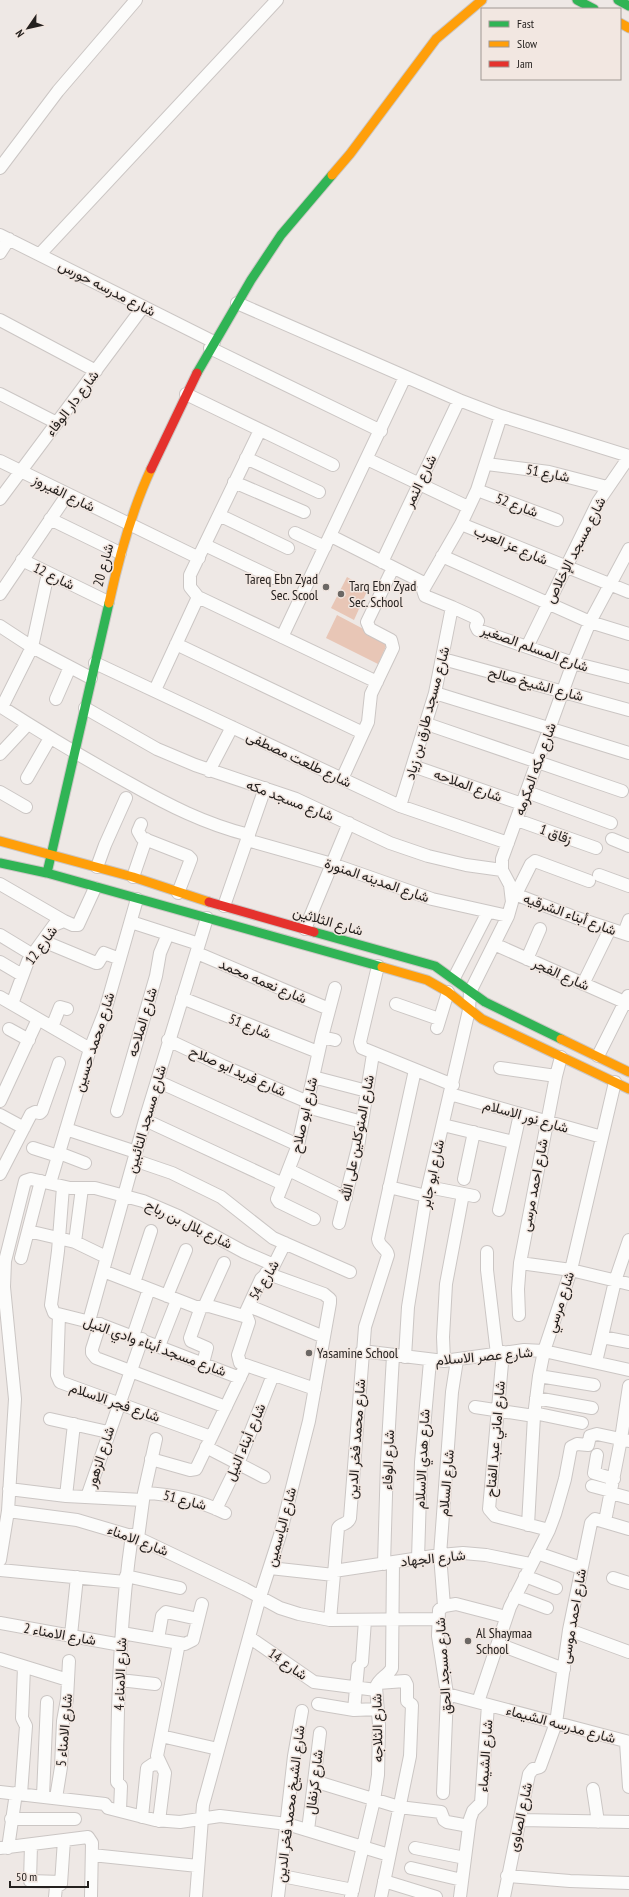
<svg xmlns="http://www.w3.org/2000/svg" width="629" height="1897" font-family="'PT Sans Narrow',Vazirmatn,sans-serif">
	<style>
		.green { fill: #e8c6b6 }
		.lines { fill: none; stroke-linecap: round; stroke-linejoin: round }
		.street-casing { stroke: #cbc6c4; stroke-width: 14 }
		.fast-casing { stroke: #cbc6c4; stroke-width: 11 }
		.slow-casing { stroke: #cbc6c4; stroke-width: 11 }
		.jam-casing { stroke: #cbc6c4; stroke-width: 11 }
		.street { stroke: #fcfcfb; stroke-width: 12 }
		.fast { stroke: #30b455; stroke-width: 9 }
		.slow { stroke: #ff9f0a; stroke-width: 9 }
		.jam { stroke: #e5322d; stroke-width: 9 }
		.poi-dot { fill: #6b6764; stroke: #f2e7e1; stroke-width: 1.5 }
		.labels { text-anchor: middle; stroke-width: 3; stroke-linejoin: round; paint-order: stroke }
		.street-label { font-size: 14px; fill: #25211f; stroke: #f2e7e1 }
		.poi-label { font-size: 14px; fill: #25211f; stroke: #f2e7e1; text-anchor: start }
	</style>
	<rect width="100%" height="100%" fill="#eee8e5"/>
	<!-- green -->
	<path class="green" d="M347,577L368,589L354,620L331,608Z
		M337,615L388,642L378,664L326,638Z"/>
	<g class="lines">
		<defs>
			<path id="street" d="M0,168L58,91L136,0
				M0,235L214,342
				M0,253L9,239
				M40,254L277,0
				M237,303L459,400L501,416L629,456
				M0,320L96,371
				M210,348L381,431
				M0,394L57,423
				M186,394L333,465
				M260,430L190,575V587L198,597L377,682
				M246,458L319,492
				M367,459L468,507
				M0,461L199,558
				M487,464L549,472L607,487
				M234,482L304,512
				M477,490L557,520
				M0,499L143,307
				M219,515L288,548
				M50,519L120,553
				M461,524L629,592
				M295,533L325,547
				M331,536L426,584
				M205,545L274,578
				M442,556L590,622L629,634
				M22,560L108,602
				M382,562L459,400
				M0,594L67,495
				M452,607L476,618L478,621L476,626L478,630L573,663L629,677
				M0,626L32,647L91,678
				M282,637L405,377
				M176,644L363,733
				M527,647L598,502L629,457
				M443,659L629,710
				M95,663L400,806L508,843
				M155,690L198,597
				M435,693L629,753
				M56,699L70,667
				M0,706C42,733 85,759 129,783C168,805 205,824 249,835
				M2,707L32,647L48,573
				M85,708L157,749L195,765L296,799L390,843L428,856L466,865L502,870
				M427,724L622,791
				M0,754L28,724
				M413,766L522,804
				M209,771L232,727
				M27,778L50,738
				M342,779L368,722L371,694L393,648L391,640L370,629L367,622L393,568
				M0,792L26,807
				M527,792L611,823
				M400,806L435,693L452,607L425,596L423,590L461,524L477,490L501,416
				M517,820L596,848
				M141,824L138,831L142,838L188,856L191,859L178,893
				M612,839L629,846
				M247,840L332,864L432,899L508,916
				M97,867L105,845L126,798
				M599,875L629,886
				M133,877L146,839
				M0,884L64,921
				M512,893L577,918L629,935
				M516,894L531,864L535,861L589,881
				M224,906L265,788
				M131,922L199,944
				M305,929L349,823
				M624,933L629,920
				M0,935L33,955
				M43,941L96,963H98L104,953L120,959
				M494,944L629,1004
				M197,953L329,1009
				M527,959L540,929
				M0,962L22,975
				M378,966L360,1042L362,1048L453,1085
				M454,978L488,912
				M583,984L610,929
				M0,997L90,1049
				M182,998L318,1052
				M12,1004L28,961L54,925L64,921L73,925H78L95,888
				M396,1004L439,1019
				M52,1027L60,1007L67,1009
				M437,1028L448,992
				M9,1029L29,1040
				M322,1037L335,1040
				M168,1040L223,1066L308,1102
				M598,1056L628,996
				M500,1068L556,1076
				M313,1077L367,1091
				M157,1081L298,1145
				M450,1094L602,1137
				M0,1101L38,1019
				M307,1107L362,1122
				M117,1111L156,976L160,953L168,934
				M0,1115L24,1128
				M145,1120L283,1184
				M443,1125L513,1142
				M66,1129L136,1152
				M33,1148L58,1156
				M59,1153L85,1163
				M134,1160L172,1173L221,1197L273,1238L350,1272
				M289,1170L346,1198
				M0,1174L31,1114L35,1112L40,1113L42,1111L59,1063
				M464,1179L474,1132
				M50,1183L90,1049L105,1011L137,899
				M63,1187L58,1251L51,1305L54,1313L102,1325L240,1378
				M389,1187L426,1196
				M428,1187L474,1196
				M499,1210L520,1114
				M314,1219L279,1202L277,1199L298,1145L322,1037L335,988
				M339,1223L358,1147L373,1054
				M28,1231L75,1242L106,1257
				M75,1242L82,1188
				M487,1252V1270L497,1354
				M21,1258L41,1181
				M520,1263L571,1270L629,1284
				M103,1271L196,1307L209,1306L247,1317L249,1322L238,1355L240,1363L315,1389
				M134,1283L151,1231
				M167,1296L186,1250
				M205,1305L224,1263
				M249,1306L324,1337
				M201,1307L190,1338L191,1341L207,1348L203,1363
				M59,1315L57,1375L60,1382L211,1437
				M519,1315L518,1289L520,1263L556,1076L561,1057
				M244,1316L261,1279L272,1269L285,1243
				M89,1321L145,1120L207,918
				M100,1324L92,1349V1353L96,1358L226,1407
				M133,1336L149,1289
				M602,1337L629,1342
				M159,1346L177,1300
				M362,1351L444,1361L524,1350L544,1351L629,1370
				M503,1352L489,1509L495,1516L549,1530
				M405,1357L408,1307L426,1196L469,1010L470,992L508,916L512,902L510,885L502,870V859L573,663L590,622L629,549
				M444,1361L443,1337L446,1284L463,1194
				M596,1362L615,1281L629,1240
				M539,1376L594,1385
				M536,1398L592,1408
				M475,1407L534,1416
				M534,1413L582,1423
				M50,1419L108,1432
				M206,1447L264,1477
				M597,1455L594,1473L614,1479
				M151,1459L190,1470L196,1469L243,1371
				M592,1486L611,1491
				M9,1489L66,1496L143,1500
				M144,1493C173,1494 199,1500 225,1513
				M611,1493L629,1498
				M66,1496L74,1424
				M87,1497L142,1339
				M216,1509L238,1464L273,1375
				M8,1511L77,1520L138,1538L245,1589L280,1608L299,1614L330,1620L437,1619
				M603,1521L606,1516L621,1439L629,1386
				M528,1525L534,1416L539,1376L544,1351L571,1270L615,1082
				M138,1538L144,1493L156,1439
				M537,1553L581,1568
				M418,1559L421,1462L430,1361
				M0,1560L8,1511L15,1399L4,1287L5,1261L25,1181L31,1179L70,1188H95L143,1201L178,1216L244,1252L274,1265
				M384,1564L387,1461L393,1356
				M270,1568L334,1575
				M0,1570L125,1582
				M334,1571L440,1555L463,1553L486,1555L530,1564
				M126,1576L180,1588
				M525,1576L556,1588
				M613,1578L629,1583
				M515,1596L547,1608
				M444,1606L440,1555L452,1392L457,1360
				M330,1620L338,1528C341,1523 348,1525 350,1518L365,1327L388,1255C387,1248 379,1247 378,1239L415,1070
				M0,1623L121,1645
				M569,1630L629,1652
				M122,1633L185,1644L193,1640L202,1604
				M71,1635L77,1577
				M249,1637L314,1682L376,1690
				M158,1639L162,1616L166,1612L198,1619
				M498,1644L564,1669
				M0,1659L68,1680
				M362,1662L365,1620
				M120,1680L155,1684
				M378,1683L405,1681L407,1685V1701L412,1705L410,1756L381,1897
				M447,1694L629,1742
				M478,1702L510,1607L549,1530L555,1514L565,1479L571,1447L577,1444L588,1445L590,1436L597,1434L629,1441
				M318,1704L354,1710L378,1709
				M354,1710L358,1667
				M161,1736L218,1749
				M626,1742L629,1787
				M314,1781L399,1807L441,1812L444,1820L447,1822L469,1826
				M593,1789L598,1822
				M0,1792L105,1804L108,1808L155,1820L180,1822L220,1816L287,1824L389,1855
				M443,1793L447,1694L438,1636L439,1610L444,1606L456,1604L506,1617
				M21,1794L26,1726L22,1718L24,1667
				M43,1796L47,1702
				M56,1798L61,1767L63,1721L67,1699L69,1661
				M120,1810L121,1786L117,1782C117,1700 120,1617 132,1535
				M142,1817L147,1768L153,1764L161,1765
				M11,1819H75
				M520,1820L629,1822
				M159,1821L165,1773L157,1756L179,1643
				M308,1830L320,1733
				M31,1845L30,1881L61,1882
				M0,1848L88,1837L92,1843L91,1897
				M8,1848L16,1793
				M415,1848L465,1858
				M92,1855L198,1866
				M411,1868L462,1880
				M282,1876L353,1890
				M507,1876L570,1881L629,1883
				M384,1881L436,1897
				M55,1897L56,1887L61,1884L64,1840
				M196,1897L203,1805L260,1597L280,1535L309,1421L330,1303V1299L324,1294L266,1273
				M278,1897L294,1756L302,1711
				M351,1897L374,1800L378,1775L379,1725L376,1687C379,1678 388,1676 392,1668L393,1562
				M460,1897L470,1819L473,1811L481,1803L488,1705
				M504,1897L529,1774L533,1769L540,1767L556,1723L569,1630L591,1523L595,1519L629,1529"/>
			<path id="fast" d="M577,0L594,9
				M618,0L629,6
				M197,373L251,280L281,235L332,175
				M0,863L47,873L382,967
				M47,873L109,603
				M314,932L435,966L485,1002L561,1039"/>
			<path id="slow" d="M620,23L629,28
				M332,175L350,154L436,39L482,0
				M109,603C119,557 131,512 151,469
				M0,841L133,877L209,902
				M382,967L427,980L448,992L482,1019L629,1089
				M561,1039L629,1072"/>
			<path id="jam" d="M151,469L197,373
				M209,902L314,932"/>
		</defs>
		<!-- street casing -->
		<use href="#street" class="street-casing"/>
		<!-- fast casing -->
		<use href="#fast" class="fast-casing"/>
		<!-- slow casing -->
		<use href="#slow" class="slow-casing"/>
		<!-- jam casing -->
		<use href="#jam" class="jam-casing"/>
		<!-- street -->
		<use href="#street" class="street"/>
		<!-- fast -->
		<use href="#fast" class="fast"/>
		<!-- slow -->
		<use href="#slow" class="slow"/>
		<!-- jam -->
		<use href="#jam" class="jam"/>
	</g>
	<!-- markers -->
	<g class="poi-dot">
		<circle cx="326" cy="587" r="4"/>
		<circle cx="341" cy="594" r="4"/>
		<circle cx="309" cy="1353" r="4"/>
		<circle cx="468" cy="1641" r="4"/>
	</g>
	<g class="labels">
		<!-- street labels -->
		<g class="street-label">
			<text transform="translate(107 288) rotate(27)" y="5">شارع مدرسه حورس</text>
			<text transform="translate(72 403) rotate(-53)" y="5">شارع دار الوفاء</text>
			<text transform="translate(548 473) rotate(11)" y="5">شارع 51</text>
			<text transform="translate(420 481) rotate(-64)" y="5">شارع النمر</text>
			<text transform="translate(64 493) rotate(26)" y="5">شارع الفيروز</text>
			<text transform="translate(517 505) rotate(20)" y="5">شارع 52</text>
			<text transform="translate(511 545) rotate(23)" y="5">شارع عز العرب</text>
			<text transform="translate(575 550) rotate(-63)" y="5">شارع مسجد الإخلاص</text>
			<text transform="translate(103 565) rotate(-75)" y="5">شارع 20</text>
			<text transform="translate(54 576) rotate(26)" y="5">شارع 12</text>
			<text transform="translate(535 648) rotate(20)" y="5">شارع المسلم الصغير</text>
			<text transform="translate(536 684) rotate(15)" y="5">شارع الشيخ صالح</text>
			<text transform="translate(427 713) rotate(-75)" y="5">شارع مسجد طارق بن زياد</text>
			<text transform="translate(299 759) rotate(25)" y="5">شارع طلعت مصطفى</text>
			<text transform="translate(535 769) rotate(-70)" y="5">شارع مكه المكرمه</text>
			<text transform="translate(468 785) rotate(20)" y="5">شارع الملاحه</text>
			<text transform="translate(290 800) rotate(21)" y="5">شارع مسجد مكه</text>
			<text transform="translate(556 834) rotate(20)" y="5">زقاق 1</text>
			<text transform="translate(377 880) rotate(19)" y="5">شارع المدينه المنورة</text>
			<text transform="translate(570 914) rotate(20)" y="5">شارع أبناء الشرقيه</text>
			<text transform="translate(328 921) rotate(16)" y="5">شارع الثلاثين</text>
			<text transform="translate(41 945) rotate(-54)" y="5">شارع 12</text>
			<text transform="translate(561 974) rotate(24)" y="5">شارع الفجر</text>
			<text transform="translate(263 981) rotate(23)" y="5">شارع نعمه محمد</text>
			<text transform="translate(142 1022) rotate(-73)" y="5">شارع الملاحه</text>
			<text transform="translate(250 1026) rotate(22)" y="5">شارع 51</text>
			<text transform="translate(94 1042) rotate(-72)" y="5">شارع محمد حسين</text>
			<text transform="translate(238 1071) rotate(24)" y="5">شارع فريد ابو صلاح</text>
			<text transform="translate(304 1115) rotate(-77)" y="5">شارع ابو صلاح</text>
			<text transform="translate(526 1116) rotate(16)" y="5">شارع نور الاسلام</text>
			<text transform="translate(146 1119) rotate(-74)" y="5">شارع مسجد التائبين</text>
			<text transform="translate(357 1138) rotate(-79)" y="5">شارع المتوكلين على الله</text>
			<text transform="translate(432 1174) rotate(-78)" y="5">شارع ابو جابر</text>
			<text transform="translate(534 1185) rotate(-79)" y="5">شارع احمد مرسى</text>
			<text transform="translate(189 1224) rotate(26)" y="5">شارع بلال بن رباح</text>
			<text transform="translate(264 1280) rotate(-59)" y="5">شارع 54</text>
			<text transform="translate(560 1302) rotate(-72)" y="5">شارع مرسي</text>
			<text transform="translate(155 1346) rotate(20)" y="5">شارع مسجد أبناء وادي النيل</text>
			<text transform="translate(484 1356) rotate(-5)" y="5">شارع عصر الاسلام</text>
			<text transform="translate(115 1402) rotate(19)" y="5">شارع فجر الاسلام</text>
			<text transform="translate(356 1439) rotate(-86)" y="5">شارع محمد فخر الدين</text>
			<text transform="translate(495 1439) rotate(-85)" y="5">شارع اماني عبد الفتاح</text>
			<text transform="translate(245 1442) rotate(-67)" y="5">شارع أبناء النيل</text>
			<text transform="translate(100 1457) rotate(-72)" y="5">شارع الزهور</text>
			<text transform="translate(422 1459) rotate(-87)" y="5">شارع هدي الاسلام</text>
			<text transform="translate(388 1460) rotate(-88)" y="5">شارع الوفاء</text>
			<text transform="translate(446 1483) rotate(-85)" y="5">شارع السلام</text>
			<text transform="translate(185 1500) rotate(14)" y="5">شارع 51</text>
			<text transform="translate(281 1527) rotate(-75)" y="5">شارع الياسمين</text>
			<text transform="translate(138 1540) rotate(21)" y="5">شارع الامناء</text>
			<text transform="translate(433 1558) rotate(-6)" y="5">شارع الجهاد</text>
			<text transform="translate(573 1616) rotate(-80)" y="5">شارع احمد موسى</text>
			<text transform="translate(60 1634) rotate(10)" y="5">شارع الامناء 2</text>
			<text transform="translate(288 1664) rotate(35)" y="5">شارع 14</text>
			<text transform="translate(443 1666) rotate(-94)" y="5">شارع مسجد الحق</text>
			<text transform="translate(120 1674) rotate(-88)" y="5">شارع الامناء 4</text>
			<text transform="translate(561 1724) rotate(15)" y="5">شارع مدرسه الشيماء</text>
			<text transform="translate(377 1728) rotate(-91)" y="5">شارع الثلاجه</text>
			<text transform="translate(64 1730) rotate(-85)" y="5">شارع الامناء 5</text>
			<text transform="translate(485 1756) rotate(-86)" y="5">شارع الشيماء</text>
			<text transform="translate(314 1782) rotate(-83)" y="5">شارع كرنفال</text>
			<text transform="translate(290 1804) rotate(-83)" y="5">شارع الشيخ محمد فخر الدين</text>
			<text transform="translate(520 1817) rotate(-78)" y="5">شارع الصاوى</text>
		</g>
		<!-- poi labels -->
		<g class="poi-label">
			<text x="318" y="584" text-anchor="end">Tareq Ebn Zyad<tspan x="318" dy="16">Sec. Scool</tspan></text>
			<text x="349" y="591">Tarq Ebn Zyad<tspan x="349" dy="16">Sec. School</tspan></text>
			<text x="317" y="1358">Yasamine School</text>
			<text x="476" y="1638">Al Shaymaa<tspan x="476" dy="16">School</tspan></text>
		</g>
	</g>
	<!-- legend -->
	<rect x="481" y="8" width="140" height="72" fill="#f2e7e1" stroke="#a09893"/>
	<rect x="489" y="21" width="20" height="6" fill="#30b455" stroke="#a09893"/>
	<text x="517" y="28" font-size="12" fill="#25211f">Fast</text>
	<rect x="489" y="41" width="20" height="6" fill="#ff9f0a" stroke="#a09893"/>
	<text x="517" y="48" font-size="12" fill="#25211f">Slow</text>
	<rect x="489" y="61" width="20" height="6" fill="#e5322d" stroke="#a09893"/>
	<text x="517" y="68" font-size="12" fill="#25211f">Jam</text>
	<!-- north arrow -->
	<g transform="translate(28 28) rotate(236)" stroke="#f2e7e1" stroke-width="3" paint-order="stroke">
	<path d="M0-3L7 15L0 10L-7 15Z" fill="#25211f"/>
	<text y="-6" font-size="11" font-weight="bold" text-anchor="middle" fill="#25211f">N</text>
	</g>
	<!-- scale -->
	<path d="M10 1881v6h78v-6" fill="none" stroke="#25211f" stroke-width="2"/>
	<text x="16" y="1881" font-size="12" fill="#25211f" stroke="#f2e7e1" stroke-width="3" paint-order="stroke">50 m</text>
</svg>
